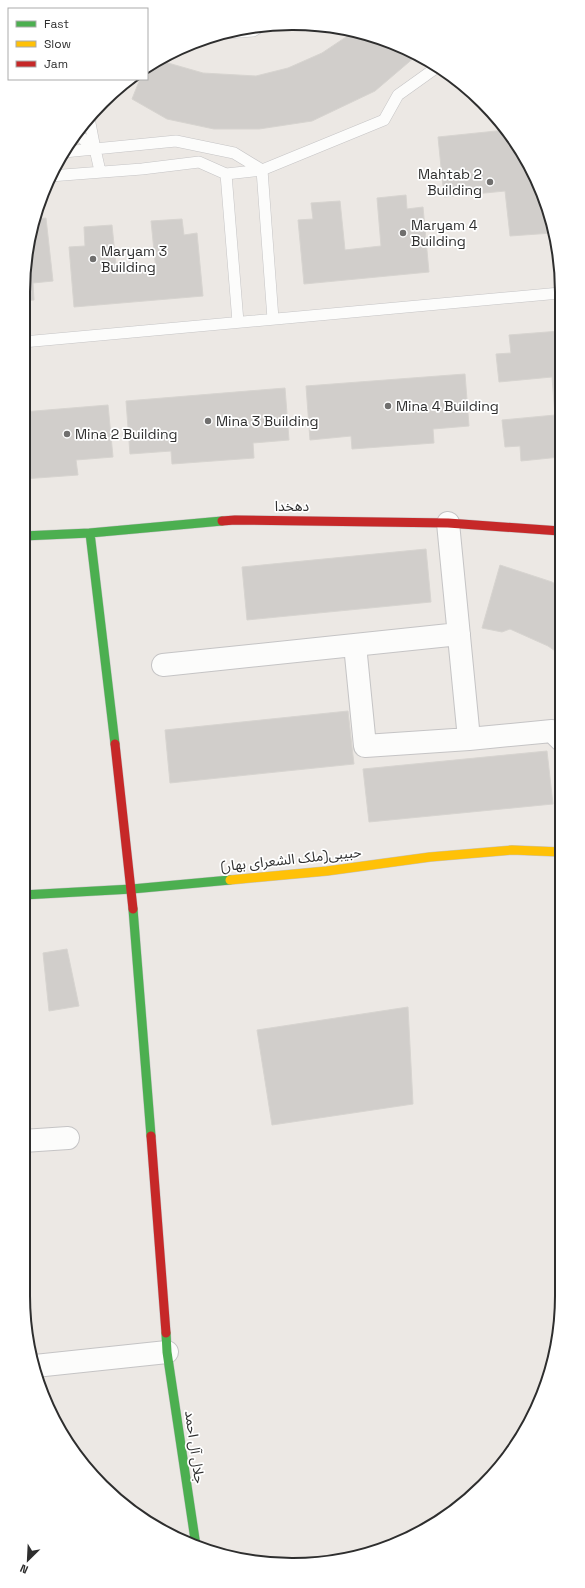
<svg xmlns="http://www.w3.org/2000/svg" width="585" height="1588" font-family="'Space Grotesk','Noto Sans Arabic',sans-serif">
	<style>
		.building { fill: #d1cecb; stroke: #d7d4d0 }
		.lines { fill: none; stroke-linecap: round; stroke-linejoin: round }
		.lane-casing { stroke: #c5c4c5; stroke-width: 12 }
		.street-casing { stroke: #c5c4c5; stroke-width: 24 }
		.fast-casing { stroke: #c5c4c5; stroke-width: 10 }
		.slow-casing { stroke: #c5c4c5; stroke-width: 10 }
		.jam-casing { stroke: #c5c4c5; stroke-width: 10 }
		.lane { stroke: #fcfcfb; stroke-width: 11 }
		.street { stroke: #fcfcfb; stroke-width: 22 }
		.fast { stroke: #4caf50; stroke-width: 9 }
		.slow { stroke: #ffc107; stroke-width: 9 }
		.jam { stroke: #c62828; stroke-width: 9 }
		.poi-dot { fill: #706f6e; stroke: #fff; stroke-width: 1.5 }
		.labels { text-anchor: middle; stroke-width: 3.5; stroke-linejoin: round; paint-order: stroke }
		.poi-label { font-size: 14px; fill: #2e2e2e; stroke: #fff; text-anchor: start }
		.street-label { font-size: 14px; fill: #2e2e2e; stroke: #fff }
		.rim { fill: none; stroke: #2e2e2e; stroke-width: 2 }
	</style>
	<rect width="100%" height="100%" fill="#ece8e4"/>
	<!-- building -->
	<path class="building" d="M355,31L362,32L416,56L375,91L312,121L259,129H214L167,119L132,99L140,79H147V67L159,59L168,63L203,73L256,76L288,68L322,53Z
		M506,130L534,174L552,233L510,236L505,191L444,197L438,137Z
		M406,195L407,209L423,207L429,272L304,284L298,220L313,219L311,203L340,201L345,250L381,246L377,198Z
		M46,218L53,281L33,283L34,300L23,301L32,223L34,219Z
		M182,219L184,235L197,233L203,296L74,307L69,247L85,246L84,227L112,225L117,274L156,271L151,221Z
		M560,331V457L521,461L520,446L505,447L502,420L555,415L552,377L499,382L496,354L511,353L509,335Z
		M465,374L469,426L433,429L434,443L352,449L351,436L310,440L306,386Z
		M285,388L289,440L253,443L254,458L172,464L171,451L130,454L126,401Z
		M108,405L113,457L76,460L78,475L23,479V412Z
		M426,549L431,602L247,620L242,567Z
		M500,565L552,582L560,587L561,655L548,646L510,629L502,632L482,628Z
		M348,711L354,764L170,783L165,730Z
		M547,751L553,804L369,822L363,769Z
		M67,949L79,1006L49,1011L43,953Z
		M408,1007L413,1104L272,1125L257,1030Z"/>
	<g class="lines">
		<defs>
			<path id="lane" d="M226,33L253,31L263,25
				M89,118L95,149
				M76,133L95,149L100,171
				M64,152L176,141L234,153L262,170L273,319
				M226,174L262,170L384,120L398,95L433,70
				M50,176L142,169L199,162L226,174L238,322
				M23,342L560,293"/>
			<path id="street" d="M448,523L469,739
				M355,645L365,746L469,739L552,731L561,740
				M163,665L459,634
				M23,1141L68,1138
				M35,1366L167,1352"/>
			<path id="fast" d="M90,533L115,744
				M23,536L90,533L222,521
				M23,895L132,889L230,880
				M133,909L151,1136
				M166,1333L167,1352L196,1546"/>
			<path id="slow" d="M230,880L327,871L430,857L512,850L561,852"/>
			<path id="jam" d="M222,521L235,520L448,523L560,531
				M115,744L133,909
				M151,1136L166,1333"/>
		</defs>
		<!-- lane casing -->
		<use href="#lane" class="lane-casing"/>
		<!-- street casing -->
		<use href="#street" class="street-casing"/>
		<!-- fast casing -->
		<use href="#fast" class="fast-casing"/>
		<!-- slow casing -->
		<use href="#slow" class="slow-casing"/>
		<!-- jam casing -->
		<use href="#jam" class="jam-casing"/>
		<!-- lane -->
		<use href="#lane" class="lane"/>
		<!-- street -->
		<use href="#street" class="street"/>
		<!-- fast -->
		<use href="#fast" class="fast"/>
		<!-- slow -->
		<use href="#slow" class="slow"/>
		<!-- jam -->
		<use href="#jam" class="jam"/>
	</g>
	<!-- markers -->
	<g class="poi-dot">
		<circle cx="490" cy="182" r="4"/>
		<circle cx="403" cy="233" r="4"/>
		<circle cx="93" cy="259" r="4"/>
		<circle cx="388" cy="406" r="4"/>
		<circle cx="208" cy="421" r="4"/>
		<circle cx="67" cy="434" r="4"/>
	</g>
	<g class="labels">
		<!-- poi labels -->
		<g class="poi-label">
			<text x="482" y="179" text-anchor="end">Mahtab 2<tspan x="482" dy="16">Building</tspan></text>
			<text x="411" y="230">Maryam 4<tspan x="411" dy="16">Building</tspan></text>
			<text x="101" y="256">Maryam 3<tspan x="101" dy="16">Building</tspan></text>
			<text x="396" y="411">Mina 4 Building</text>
			<text x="216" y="426">Mina 3 Building</text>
			<text x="75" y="439">Mina 2 Building</text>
		</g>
		<!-- street labels -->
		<g class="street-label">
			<text x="292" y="511">دهخدا</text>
			<text transform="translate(291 859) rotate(-6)" y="5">حبیبی(ملک الشعرای بهار)</text>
			<text transform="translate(195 1447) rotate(82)" y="5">جلال آل احمد</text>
		</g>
	</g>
	<!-- crop -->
	<path d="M0 0H585V1588H0ZM292 30H293A262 262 0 0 1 555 292V1296A262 262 0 0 1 293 1558H292A262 262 0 0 1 30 1296V292A262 262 0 0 1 292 30Z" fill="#fff" fill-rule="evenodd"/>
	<path class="rim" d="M292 30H293A262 262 0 0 1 555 292V1296A262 262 0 0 1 293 1558H292A262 262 0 0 1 30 1296V292A262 262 0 0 1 292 30Z"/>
	<!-- legend -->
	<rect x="8" y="8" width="140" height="72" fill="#ffffff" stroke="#ababab"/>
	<rect x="16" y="21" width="20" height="6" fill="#4caf50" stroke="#ababab"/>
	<text x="44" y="28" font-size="12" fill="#2e2e2e">Fast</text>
	<rect x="16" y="41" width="20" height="6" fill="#ffc107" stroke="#ababab"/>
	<text x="44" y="48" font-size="12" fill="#2e2e2e">Slow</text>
	<rect x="16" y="61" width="20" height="6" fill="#c62828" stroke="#ababab"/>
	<text x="44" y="68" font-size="12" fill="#2e2e2e">Jam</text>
	<!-- north arrow -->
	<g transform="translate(28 1560) rotate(204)" stroke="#ffffff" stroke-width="3" paint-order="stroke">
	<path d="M0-3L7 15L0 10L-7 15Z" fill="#2e2e2e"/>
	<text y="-6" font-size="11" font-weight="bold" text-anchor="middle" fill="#2e2e2e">N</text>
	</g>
</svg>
